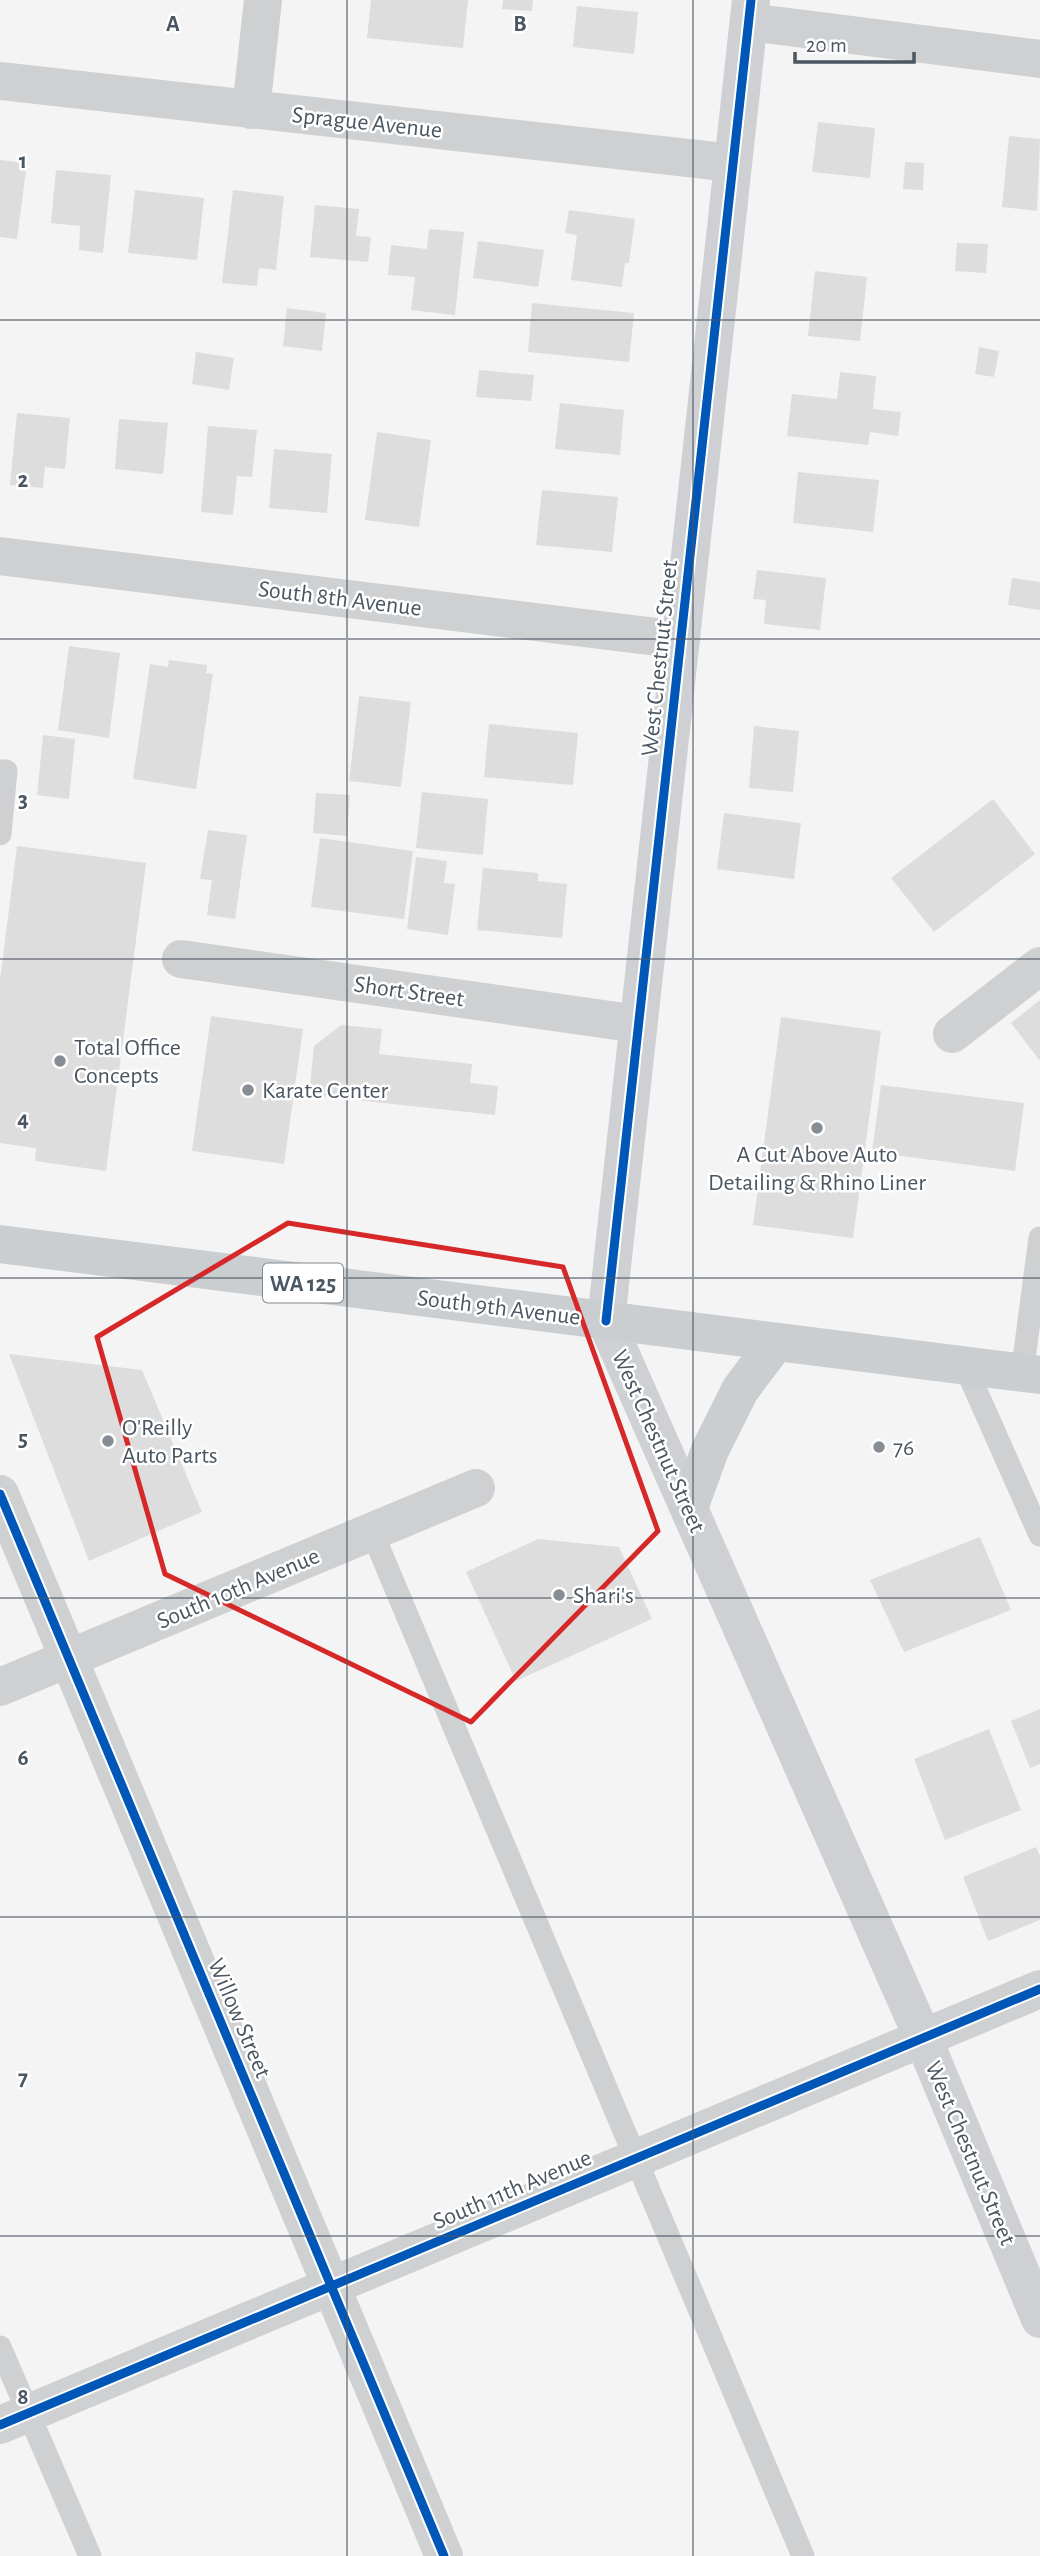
<svg xmlns="http://www.w3.org/2000/svg" width="1040" height="2556" font-family="'Alegreya Sans',sans-serif">
	<style>
		.building { fill: #ddddde }
		.lines { fill: none; stroke-linecap: round; stroke-linejoin: round }
		.lane { stroke: #ced0d2; stroke-width: 23 }
		.street { stroke: #ced0d2; stroke-width: 38 }
		.secondary { stroke: #ced0d4; stroke-width: 38 }
		.primary { stroke: #caced1; stroke-width: 38 }
		.cycleway-casing { stroke: #fff; stroke-width: 13 }
		.cycleway { stroke: #0057b8; stroke-width: 9 }
		.marked { fill: none; stroke: #d62828; stroke-width: 5; stroke-linejoin: round }
		.grid { fill: none; stroke: #4a5661; stroke-width: 2; stroke-opacity: 0.55 }
		.poi-dot { fill: #868d94; stroke: #fff; stroke-width: 2.5 }
		.labels { text-anchor: middle; stroke-width: 5; stroke-linejoin: round; paint-order: stroke }
		.shield { fill: #fff; stroke: #808990; stroke-width: 2 }
		.shield-label { font-size: 23px; font-weight: bold; fill: #4a5661 }
		.street-label { font-size: 24px; fill: #4a5661; stroke: #fff }
		.poi-label { font-size: 24px; fill: #4a5661; stroke: #fff; text-anchor: start }
		.grid-label { font-size: 23px; text-anchor: middle; font-weight: bold; fill: #4a5661; stroke: #fff; stroke-width: 5; stroke-linejoin: round; paint-order: stroke }
	</style>
	<rect width="100%" height="100%" fill="#f4f4f4"/>
	<!-- building -->
	<path class="building" d="M371,0H468L463,48L367,38Z
		M503,0H533L532,11L502,9Z
		M577,6L638,12L634,54L573,47Z
		M818,122L875,128L870,178L812,172Z
		M1009,136L1040,139L1037,211L1002,207Z
		M0,160L27,163L17,239L0,237Z
		M905,162L924,163L923,190L903,189Z
		M56,170L111,175L103,253L79,250L80,226L51,223Z
		M135,190L204,198L197,260L128,253Z
		M233,190L284,196L276,270L259,268L257,286L222,283Z
		M315,205L359,209L356,236L371,237L368,262L310,257Z
		M569,210L635,219L629,263H625L622,287L571,280L577,235L565,233Z
		M429,229L464,232L455,315L411,310L415,277L388,275L391,245L427,249Z
		M478,241L544,250L538,287L473,278Z
		M957,243L988,244L986,273L955,271Z
		M815,271L867,277L860,341L808,336Z
		M532,303L634,313L629,362L528,352Z
		M287,308L326,313L322,351L283,346Z
		M979,347L999,351L994,377L975,374Z
		M196,352L234,358L229,390L192,384Z
		M479,370L534,375L531,401L476,397Z
		M840,372L876,376L873,409L901,412L898,436L870,432L868,445L787,436L792,394L837,399Z
		M560,403L624,410L620,455L555,449Z
		M17,413L70,418L65,469L45,467L43,488L10,485Z
		M119,419L168,423L163,474L115,469Z
		M208,426L257,430L252,477L237,476L233,515L201,512Z
		M377,432L431,440L419,527L365,520Z
		M274,449L332,454L327,513L269,508Z
		M798,472L879,480L873,532L793,523Z
		M542,490L618,497L612,552L536,545Z
		M757,570L826,578L820,630L764,624L766,600L753,599Z
		M1012,578L1040,582V610L1008,605Z
		M69,646L120,653L109,738L58,730Z
		M169,660L207,665L206,673L213,674L196,789L133,779L150,664L168,667Z
		M359,696L411,702L401,787L349,781Z
		M489,724L578,733L573,785L484,777Z
		M754,726L799,731L793,792L749,788Z
		M43,735L75,739L69,799L37,795Z
		M422,792L488,799L483,855L416,848Z
		M316,793L350,795L347,836L313,833Z
		M993,799L1035,854L934,932L891,878Z
		M724,813L801,823L794,879L717,869Z
		M208,830L247,835L235,919L207,915L212,880L200,879Z
		M320,838L413,851L404,919L311,907Z
		M17,846L146,863L106,1171L35,1161L36,1148L0,1143V980Z
		M416,857L447,861L444,883L455,884L448,935L407,929Z
		M483,868L538,873V881L567,884L562,938L477,930Z
		M1040,1000V1061L1011,1023Z
		M211,1016L303,1029L284,1164L192,1151Z
		M781,1017L881,1031L853,1238L753,1225Z
		M341,1025L382,1029L379,1054L472,1064L470,1083L498,1086L495,1115L309,1095L314,1046Z
		M881,1085L1024,1103L1015,1171L872,1152Z
		M9,1354L142,1370L202,1512L89,1561Z
		M980,1537L1011,1610L904,1652L870,1580Z
		M538,1539L619,1547L652,1619L516,1681L466,1572Z
		M1040,1709V1764L1030,1768L1011,1721Z
		M989,1729L1021,1810L945,1840L914,1759Z
		M1036,1847L1040,1856V1920L988,1941L963,1877Z"/>
	<g class="lines">
		<!-- lane -->
		<path class="lane" d="M0,771H6L0,834
			M965,1366L1040,1535
			M1022,1374L1040,1238
			M372,1532L803,2556
			M0,2347L90,2556"/>
		<!-- street -->
		<path class="street" d="M749,22L1040,59
			M0,81L733,163
			M251,110L263,0
			M0,556L681,640
			M181,959L638,1024
			M952,1034L1040,966
			M0,1494L444,2556
			M0,1687L476,1488
			M0,2425L1040,1989"/>
		<!-- secondary -->
		<path class="secondary" d="M751,0L606,1321L923,2038L1040,2319"/>
		<!-- primary -->
		<path class="primary" d="M0,1244L1040,1375
			M689,1508L710,1450L740,1390L776,1342"/>
		<defs>
			<path id="cycleway" d="M606,1321L751,0
				M0,1494L444,2556
				M0,2425L1040,1989"/>
		</defs>
		<!-- cycleway casing -->
		<use href="#cycleway" class="cycleway-casing"/>
		<!-- cycleway -->
		<use href="#cycleway" class="cycleway"/>
	</g>
	<!-- marked area -->
	<path class="marked" d="M288,1223L563,1267L658,1531L471,1722L165,1574L97,1337Z"/>
	<!-- grid -->
	<path class="grid" d="M347,0V2556M693,0V2556M0,320H1040M0,639H1040M0,959H1040M0,1278H1040M0,1598H1040M0,1917H1040M0,2236H1040"/>
	<!-- markers -->
	<g class="poi-dot">
		<circle cx="60" cy="1061" r="7"/>
		<circle cx="248" cy="1090" r="7"/>
		<circle cx="817" cy="1128" r="7"/>
		<circle cx="108" cy="1441" r="7"/>
		<circle cx="879" cy="1447" r="7"/>
		<circle cx="559" cy="1595" r="7"/>
	</g>
	<g class="labels">
		<!-- shield labels -->
		<rect class="shield" x="263" y="1263.5" width="80" height="39" rx="5"/>
		<g class="shield-label">
			<text x="303" y="1291">WA 125</text>
		</g>
		<!-- street labels -->
		<g class="street-label">
			<text transform="translate(367 122) rotate(6)" y="8">Sprague Avenue</text>
			<text transform="translate(340 598) rotate(7)" y="8">South 8th Avenue</text>
			<text transform="translate(659 658) rotate(-84)" y="8">West Chestnut Street</text>
			<text transform="translate(409 991) rotate(8)" y="8">Short Street</text>
			<text transform="translate(499 1307) rotate(7)" y="8">South 9th Avenue</text>
			<text transform="translate(659 1441) rotate(66)" y="8">West Chestnut Street</text>
			<text transform="translate(238 1588) rotate(-23)" y="8">South 10th Avenue</text>
			<text transform="translate(240 2018) rotate(67)" y="8">Willow Street</text>
			<text transform="translate(971 2153) rotate(67)" y="8">West Chestnut Street</text>
			<text transform="translate(512 2189) rotate(-23)" y="8">South 11th Avenue</text>
		</g>
		<!-- poi labels -->
		<g class="poi-label">
			<text x="74" y="1055">Total Office<tspan x="74" dy="28">Concepts</tspan></text>
			<text x="262" y="1098">Karate Center</text>
			<text x="817" y="1162" text-anchor="middle">A Cut Above Auto<tspan x="817" dy="28">Detailing &amp; Rhino Liner</tspan></text>
			<text x="122" y="1435">O'Reilly<tspan x="122" dy="28">Auto Parts</tspan></text>
			<text x="893" y="1455">76</text>
			<text x="573" y="1603">Shari's</text>
		</g>
	</g>
	<g class="grid-label">
		<text x="173" y="31">A</text>
		<text x="520" y="31">B</text>
		<text x="23" y="168">1</text>
		<text x="23" y="487">2</text>
		<text x="23" y="807">3</text>
		<text x="23" y="1126">4</text>
		<text x="23" y="1446">5</text>
		<text x="23" y="1765">6</text>
		<text x="23" y="2085">7</text>
		<text x="23" y="2404">8</text>
	</g>
	<!-- scale -->
	<path d="M795 52v10h119v-10" fill="none" stroke="#4a5661" stroke-width="3.5"/>
	<text x="806" y="52" font-size="21" fill="#4a5661" stroke="#ffffff" stroke-width="5" paint-order="stroke">20 m</text>
</svg>
